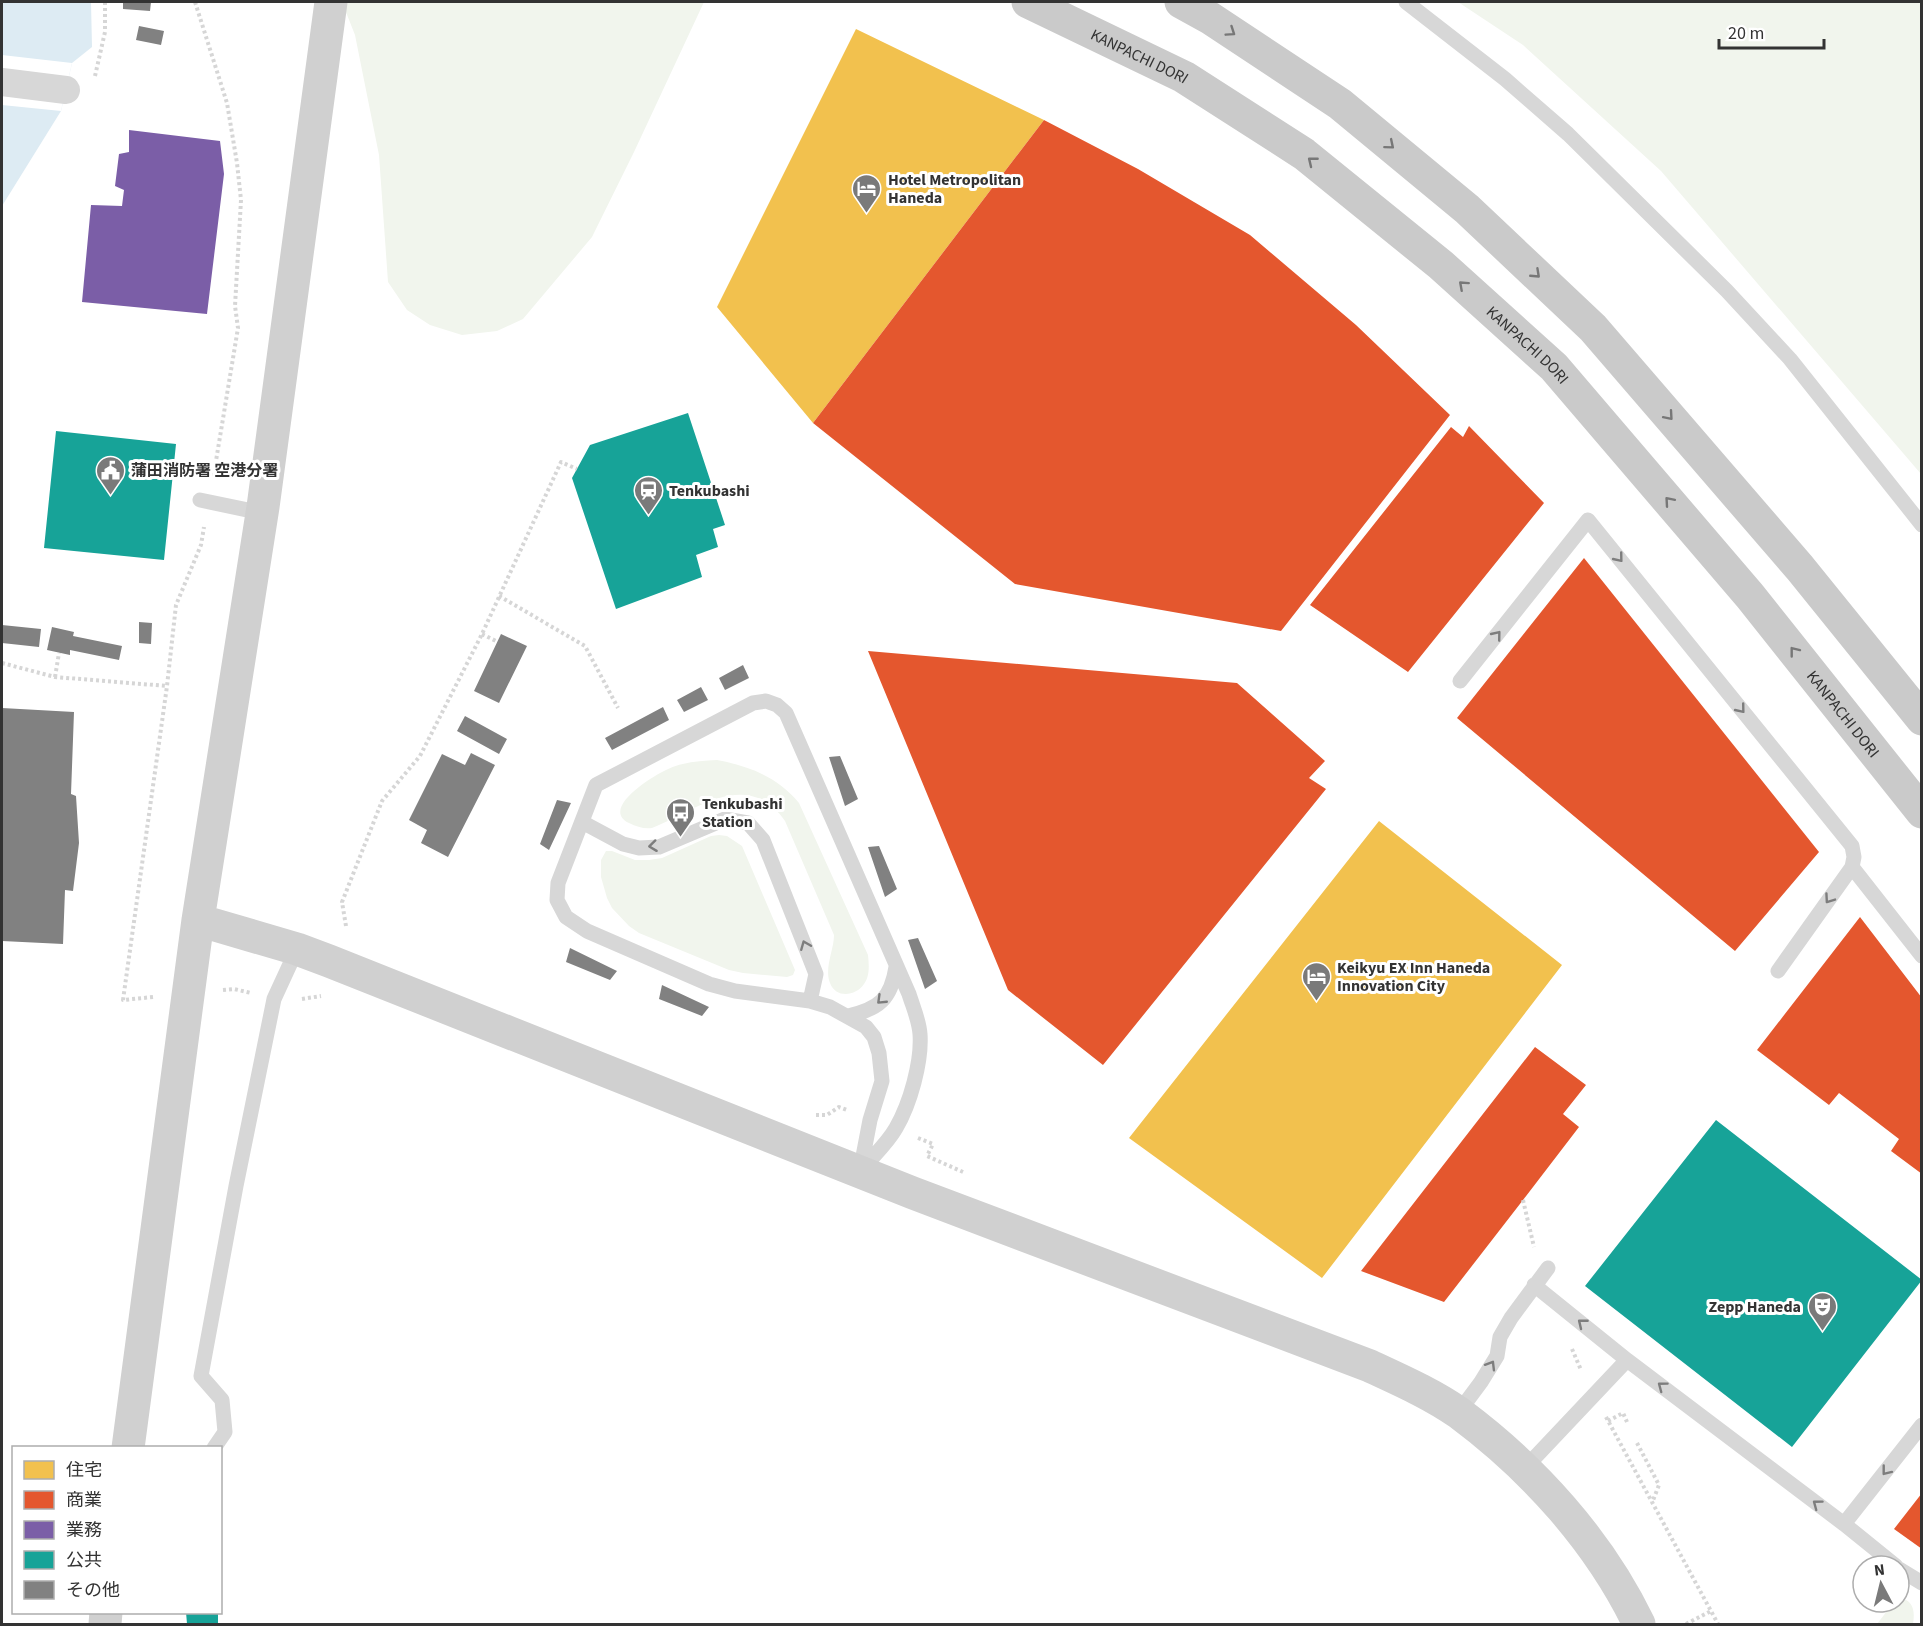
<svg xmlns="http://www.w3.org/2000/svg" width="1923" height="1626" font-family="'Source Sans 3','Noto Sans JP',sans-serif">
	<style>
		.green { fill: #f1f5ed }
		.water { fill: #ddebf3 }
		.pier { fill: #fff }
		.homes { fill: #f2c14e }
		.shops { fill: #e4572e }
		.offices { fill: #7b5ea7 }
		.public { fill: #17a398 }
		.building { fill: #818181 }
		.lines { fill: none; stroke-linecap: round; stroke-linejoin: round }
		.path { stroke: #d6d6d6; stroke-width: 4; stroke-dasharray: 3 3; stroke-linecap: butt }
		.lane { stroke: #d7d7d7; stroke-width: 15 }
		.street { stroke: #d7d7d7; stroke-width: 28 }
		.secondary { stroke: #d0d0d0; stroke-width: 33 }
		.primary { stroke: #cacaca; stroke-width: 33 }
		.oneway { stroke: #777 }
		.oneway2 { stroke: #7d7d7d }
		.labels { text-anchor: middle; stroke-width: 6; stroke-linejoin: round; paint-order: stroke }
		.street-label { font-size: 16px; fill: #333; stroke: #fff }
		.poi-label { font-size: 16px; font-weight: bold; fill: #333; stroke: #fff; text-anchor: start }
	</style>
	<rect width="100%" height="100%" fill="#fff"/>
	<!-- green -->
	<path class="green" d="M342,2H704L634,152L592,237L523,319L497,331L462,335L430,325L407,310L388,282L379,155L355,35Z
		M1458,2H1921V474L1661,171L1523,45Z
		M717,760C749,766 778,777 799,803L868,955C869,965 870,976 864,984C856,996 836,999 830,983C824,968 834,950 834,935L785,821C747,767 697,810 652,828C644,829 637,827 629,823C600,809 651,777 666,770C682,762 699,761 717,760Z
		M719,835L727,836L742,846L795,970L793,975L787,977L743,973L729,970L639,933L629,926L612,908L607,898L601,877V860L606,851H612L635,860H649L662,858L711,836Z
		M1899,1597C1914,1601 1915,1611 1913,1624H1877L1894,1602H1899Z"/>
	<!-- water -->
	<path class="water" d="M2,2H91L92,47L72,63L61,111L2,206Z"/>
	<!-- pier -->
	<path class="pier" d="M2,55L72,63L61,111L2,105Z"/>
	<!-- homes -->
	<path class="homes" d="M856,29L1044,120L813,423L717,307Z
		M1379,821L1562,965L1322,1278L1129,1138Z"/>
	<!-- shops -->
	<path class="shops" d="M1044,120L1138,169L1250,235L1356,325L1450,415L1281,631L1015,584L813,423Z
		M1469,426L1544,503L1408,672L1310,605L1451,427L1463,437Z
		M1584,558L1819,852L1735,951L1457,718Z
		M868,651L1237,683L1325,761L1309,778L1326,789L1103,1065L1008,990Z
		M1860,917L1922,998V1174L1891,1151L1899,1139L1839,1093L1829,1105L1757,1050Z
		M1535,1047L1586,1085L1563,1114L1579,1127L1523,1200L1444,1302L1361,1271Z
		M1922,1493V1549L1894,1529Z"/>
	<!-- offices -->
	<path class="offices" d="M129,130L220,141L224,174L207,314L82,302L91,205L122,206L124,190L115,186L119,154L129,152Z"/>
	<!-- public -->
	<path class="public" d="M688,413L725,525L713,529L718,547L696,555L702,577L616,609L572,478L590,445Z
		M56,431L176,444L164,560L44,548Z
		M1716,1120L1922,1280L1792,1447L1585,1286Z
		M186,1612H218V1624H187Z"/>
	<!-- building -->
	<path class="building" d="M123,2H151L150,11L123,9Z
		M139,26L164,31L161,45L136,40Z
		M139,622L152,623L151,644L139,643Z
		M2,625L41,629L39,647L2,643Z
		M52,627L74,632L73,636L122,646L119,660L70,650V655L47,650Z
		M501,634L527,646L499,703L474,691Z
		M743,665L749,678L725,690L719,678Z
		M701,687L708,700L684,712L677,700Z
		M663,707L669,720L612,750L605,738Z
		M2,708L74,712L71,794L76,796L79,843L73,891L65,890L63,944L2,941Z
		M465,716L507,739L499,754L457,731Z
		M471,753L495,765L448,857L421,843L427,830L409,820L442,754L465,765Z
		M840,756L858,799L845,806L829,757Z
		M557,800L571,803L549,850L540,844Z
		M879,846L897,889L885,897L868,847Z
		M918,938L937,981L925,989L908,940Z
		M570,948L617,971L610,980L566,962Z
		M662,985L709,1007L702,1016L659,999Z"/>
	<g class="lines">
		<!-- path -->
		<path class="path" d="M195,2L227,103L237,163L241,200L235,306L238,328L213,479
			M95,76L105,32V2
			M499,596L585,646L618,708
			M482,634L498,642
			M2,663L55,677L167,686
			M55,677L59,653
			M346,926L342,902L382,801L420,756L482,634L561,462L577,469
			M223,990L234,989L251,993
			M153,997L123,1000L167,686L176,605L201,545L204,527
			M302,999L321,996
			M816,1115H827L839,1107L847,1110
			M918,1138L933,1144L927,1156L963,1172
			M1523,1200L1534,1247
			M1572,1349L1581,1370
			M1606,1417L1718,1624
			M1608,1421L1623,1413L1627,1422
			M1637,1443L1659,1485L1652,1503
			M1686,1624L1711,1611"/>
		<!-- lane -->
		<path class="lane" d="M1406,2L1505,79L1568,134L1727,291L1790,359L1922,525
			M200,500L262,513
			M1460,681L1588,520L1852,846L1854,857L1852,867L1778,971
			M766,701L777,705L786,713L909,994C913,1007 919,1020 920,1034C922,1062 910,1104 896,1128C887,1144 871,1158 860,1172L870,1120L882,1081L879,1053L874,1037L866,1027L830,1007L810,1001L735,991L709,984L587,931L566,917L557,900L558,883L596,785L753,703Z
			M582,822L623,844L639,848L659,847L725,819L748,823L763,840L816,974L810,1001
			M1852,867L1922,956
			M848,1016C879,1009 891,999 896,967
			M1534,1285L1627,1360
			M1458,1413L1481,1382L1497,1356L1500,1337L1511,1318L1548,1268
			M214,1448L225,1432L222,1400L201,1376L236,1186L274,999L297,949
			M1524,1469L1627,1360L1844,1524L1896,1566
			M1844,1524L1922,1425
			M1899,1569L1922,1583"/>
		<!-- street -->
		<path class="street" d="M2,82L66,90"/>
		<!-- secondary -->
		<path class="secondary" d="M198,920L297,949L329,961L913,1193L1370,1366C1400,1380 1432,1394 1459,1413C1533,1468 1599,1541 1639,1624
			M128,1448L198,920L263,507L331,2
			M105,1624L106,1612"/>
		<!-- primary -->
		<g class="primary">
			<path id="s1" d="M1028,2L1184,77L1304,154L1441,265L1554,367L1750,596L1922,812"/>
			<path d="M1181,2L1210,18L1340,104L1467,209L1593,328L1800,568L1922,719"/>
		</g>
	</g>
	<!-- one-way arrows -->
	<defs><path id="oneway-chevron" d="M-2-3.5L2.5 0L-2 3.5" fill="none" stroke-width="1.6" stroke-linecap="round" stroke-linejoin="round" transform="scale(1.5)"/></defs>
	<g class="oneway">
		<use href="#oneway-chevron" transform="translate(1231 32) rotate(34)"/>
		<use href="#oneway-chevron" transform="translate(1390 145) rotate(40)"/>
		<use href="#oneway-chevron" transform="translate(1312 161) rotate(-141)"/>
		<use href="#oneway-chevron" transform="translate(1536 274) rotate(43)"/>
		<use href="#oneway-chevron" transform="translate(1463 285) rotate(-138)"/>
		<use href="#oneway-chevron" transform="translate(1669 416) rotate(49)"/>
		<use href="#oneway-chevron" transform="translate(1669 501) rotate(-131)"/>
		<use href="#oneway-chevron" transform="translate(1794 651) rotate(-128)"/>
	</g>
	<g class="oneway2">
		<use href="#oneway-chevron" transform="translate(1619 558) rotate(51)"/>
		<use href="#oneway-chevron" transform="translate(1497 635) rotate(-51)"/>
		<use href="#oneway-chevron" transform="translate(1741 709) rotate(51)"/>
		<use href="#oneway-chevron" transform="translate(653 846) rotate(173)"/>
		<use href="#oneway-chevron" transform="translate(1829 899) rotate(125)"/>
		<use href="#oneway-chevron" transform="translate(805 945) rotate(-112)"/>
		<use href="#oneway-chevron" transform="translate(881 1000) rotate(136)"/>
		<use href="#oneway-chevron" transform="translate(1582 1323) rotate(-141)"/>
		<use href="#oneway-chevron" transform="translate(1491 1365) rotate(-59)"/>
		<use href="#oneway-chevron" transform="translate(1662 1386) rotate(-143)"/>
		<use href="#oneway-chevron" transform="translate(1886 1471) rotate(128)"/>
		<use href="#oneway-chevron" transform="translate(1817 1504) rotate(-143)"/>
	</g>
	<!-- icons -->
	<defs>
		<symbol id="hotel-pin" viewBox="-11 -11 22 30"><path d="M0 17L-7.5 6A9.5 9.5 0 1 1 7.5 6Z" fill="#7a7a7a" stroke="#fff"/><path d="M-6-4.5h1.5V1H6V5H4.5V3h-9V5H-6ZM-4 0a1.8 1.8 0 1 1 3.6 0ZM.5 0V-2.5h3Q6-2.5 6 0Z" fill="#fff"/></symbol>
		<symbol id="civic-pin" viewBox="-11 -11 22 30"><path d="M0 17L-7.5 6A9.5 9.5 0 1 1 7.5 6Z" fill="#7a7a7a" stroke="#fff"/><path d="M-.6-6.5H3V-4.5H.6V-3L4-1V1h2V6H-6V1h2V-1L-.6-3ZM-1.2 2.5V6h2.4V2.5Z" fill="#fff"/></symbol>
		<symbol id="station-pin" viewBox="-11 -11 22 30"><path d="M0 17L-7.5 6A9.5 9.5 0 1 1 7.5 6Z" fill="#7a7a7a" stroke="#fff"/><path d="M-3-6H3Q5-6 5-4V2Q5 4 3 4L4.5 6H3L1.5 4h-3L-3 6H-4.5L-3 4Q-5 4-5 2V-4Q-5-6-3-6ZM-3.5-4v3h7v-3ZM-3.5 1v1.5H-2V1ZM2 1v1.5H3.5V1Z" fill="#fff"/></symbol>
		<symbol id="bus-pin" viewBox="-11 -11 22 30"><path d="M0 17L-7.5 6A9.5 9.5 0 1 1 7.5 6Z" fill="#7a7a7a" stroke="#fff"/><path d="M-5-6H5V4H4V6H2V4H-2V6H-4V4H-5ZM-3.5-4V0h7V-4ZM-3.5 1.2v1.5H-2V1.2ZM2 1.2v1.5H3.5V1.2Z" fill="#fff"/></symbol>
		<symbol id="theatre-pin" viewBox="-11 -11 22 30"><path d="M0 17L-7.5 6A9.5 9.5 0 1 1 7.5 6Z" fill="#7a7a7a" stroke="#fff"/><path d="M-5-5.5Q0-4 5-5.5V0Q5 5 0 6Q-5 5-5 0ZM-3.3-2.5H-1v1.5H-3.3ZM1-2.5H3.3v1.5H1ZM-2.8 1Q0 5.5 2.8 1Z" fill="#fff"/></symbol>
	</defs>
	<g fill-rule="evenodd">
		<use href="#hotel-pin" x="850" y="172" width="33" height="45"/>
		<use href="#civic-pin" x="94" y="454" width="33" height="45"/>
		<use href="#station-pin" x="632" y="474" width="33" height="45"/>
		<use href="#bus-pin" x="664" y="796" width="33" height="45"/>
		<use href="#hotel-pin" x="1300" y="960" width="33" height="45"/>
		<use href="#theatre-pin" x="1806" y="1290" width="33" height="45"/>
	</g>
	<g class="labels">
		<!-- street labels -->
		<g class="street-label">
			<text dy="6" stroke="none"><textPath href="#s1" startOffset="124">KANPACHI DORI</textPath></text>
			<text dy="6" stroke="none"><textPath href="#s1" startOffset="610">KANPACHI DORI</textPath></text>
			<text dy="6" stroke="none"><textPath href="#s1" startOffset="1096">KANPACHI DORI</textPath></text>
		</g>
		<!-- poi labels -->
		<g class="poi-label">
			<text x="888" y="185">Hotel Metropolitan<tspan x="888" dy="18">Haneda</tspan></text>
			<text x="131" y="476">蒲田消防署 空港分署</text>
			<text x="669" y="496">Tenkubashi</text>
			<text x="702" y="809">Tenkubashi<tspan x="702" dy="18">Station</tspan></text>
			<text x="1337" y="973">Keikyu EX Inn Haneda<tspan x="1337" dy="18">Innovation City</tspan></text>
			<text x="1801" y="1312" text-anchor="end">Zepp Haneda</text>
		</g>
	</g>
	<!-- border -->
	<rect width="1923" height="1626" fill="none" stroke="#333333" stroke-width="6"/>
	<!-- legend -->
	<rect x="12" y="1446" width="210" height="168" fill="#ffffff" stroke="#adadad" stroke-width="1.5"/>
	<rect x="24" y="1461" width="30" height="18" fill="#f2c14e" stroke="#adadad" stroke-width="1.5"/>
	<text x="66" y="1476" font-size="18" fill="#333333">住宅</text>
	<rect x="24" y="1491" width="30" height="18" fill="#e4572e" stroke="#adadad" stroke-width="1.5"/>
	<text x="66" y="1506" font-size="18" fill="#333333">商業</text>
	<rect x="24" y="1521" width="30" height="18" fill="#7b5ea7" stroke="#adadad" stroke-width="1.5"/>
	<text x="66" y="1536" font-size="18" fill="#333333">業務</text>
	<rect x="24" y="1551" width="30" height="18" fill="#17a398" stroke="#adadad" stroke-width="1.5"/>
	<text x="66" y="1566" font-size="18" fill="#333333">公共</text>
	<rect x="24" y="1581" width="30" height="18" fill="#818181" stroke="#adadad" stroke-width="1.5"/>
	<text x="66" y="1596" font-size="18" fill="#333333">その他</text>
	<!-- north arrow -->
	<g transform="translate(1881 1584) rotate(353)"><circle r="28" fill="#ffffff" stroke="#adadad" stroke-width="1.5"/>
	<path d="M0-4.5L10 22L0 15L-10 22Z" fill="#7a7a7a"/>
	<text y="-9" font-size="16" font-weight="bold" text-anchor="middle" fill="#333333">N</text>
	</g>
	<!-- scale -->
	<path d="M1719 39v9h105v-9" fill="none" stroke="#333333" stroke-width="3"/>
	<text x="1728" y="39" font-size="18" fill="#333333" stroke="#ffffff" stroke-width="4.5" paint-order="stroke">20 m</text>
</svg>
